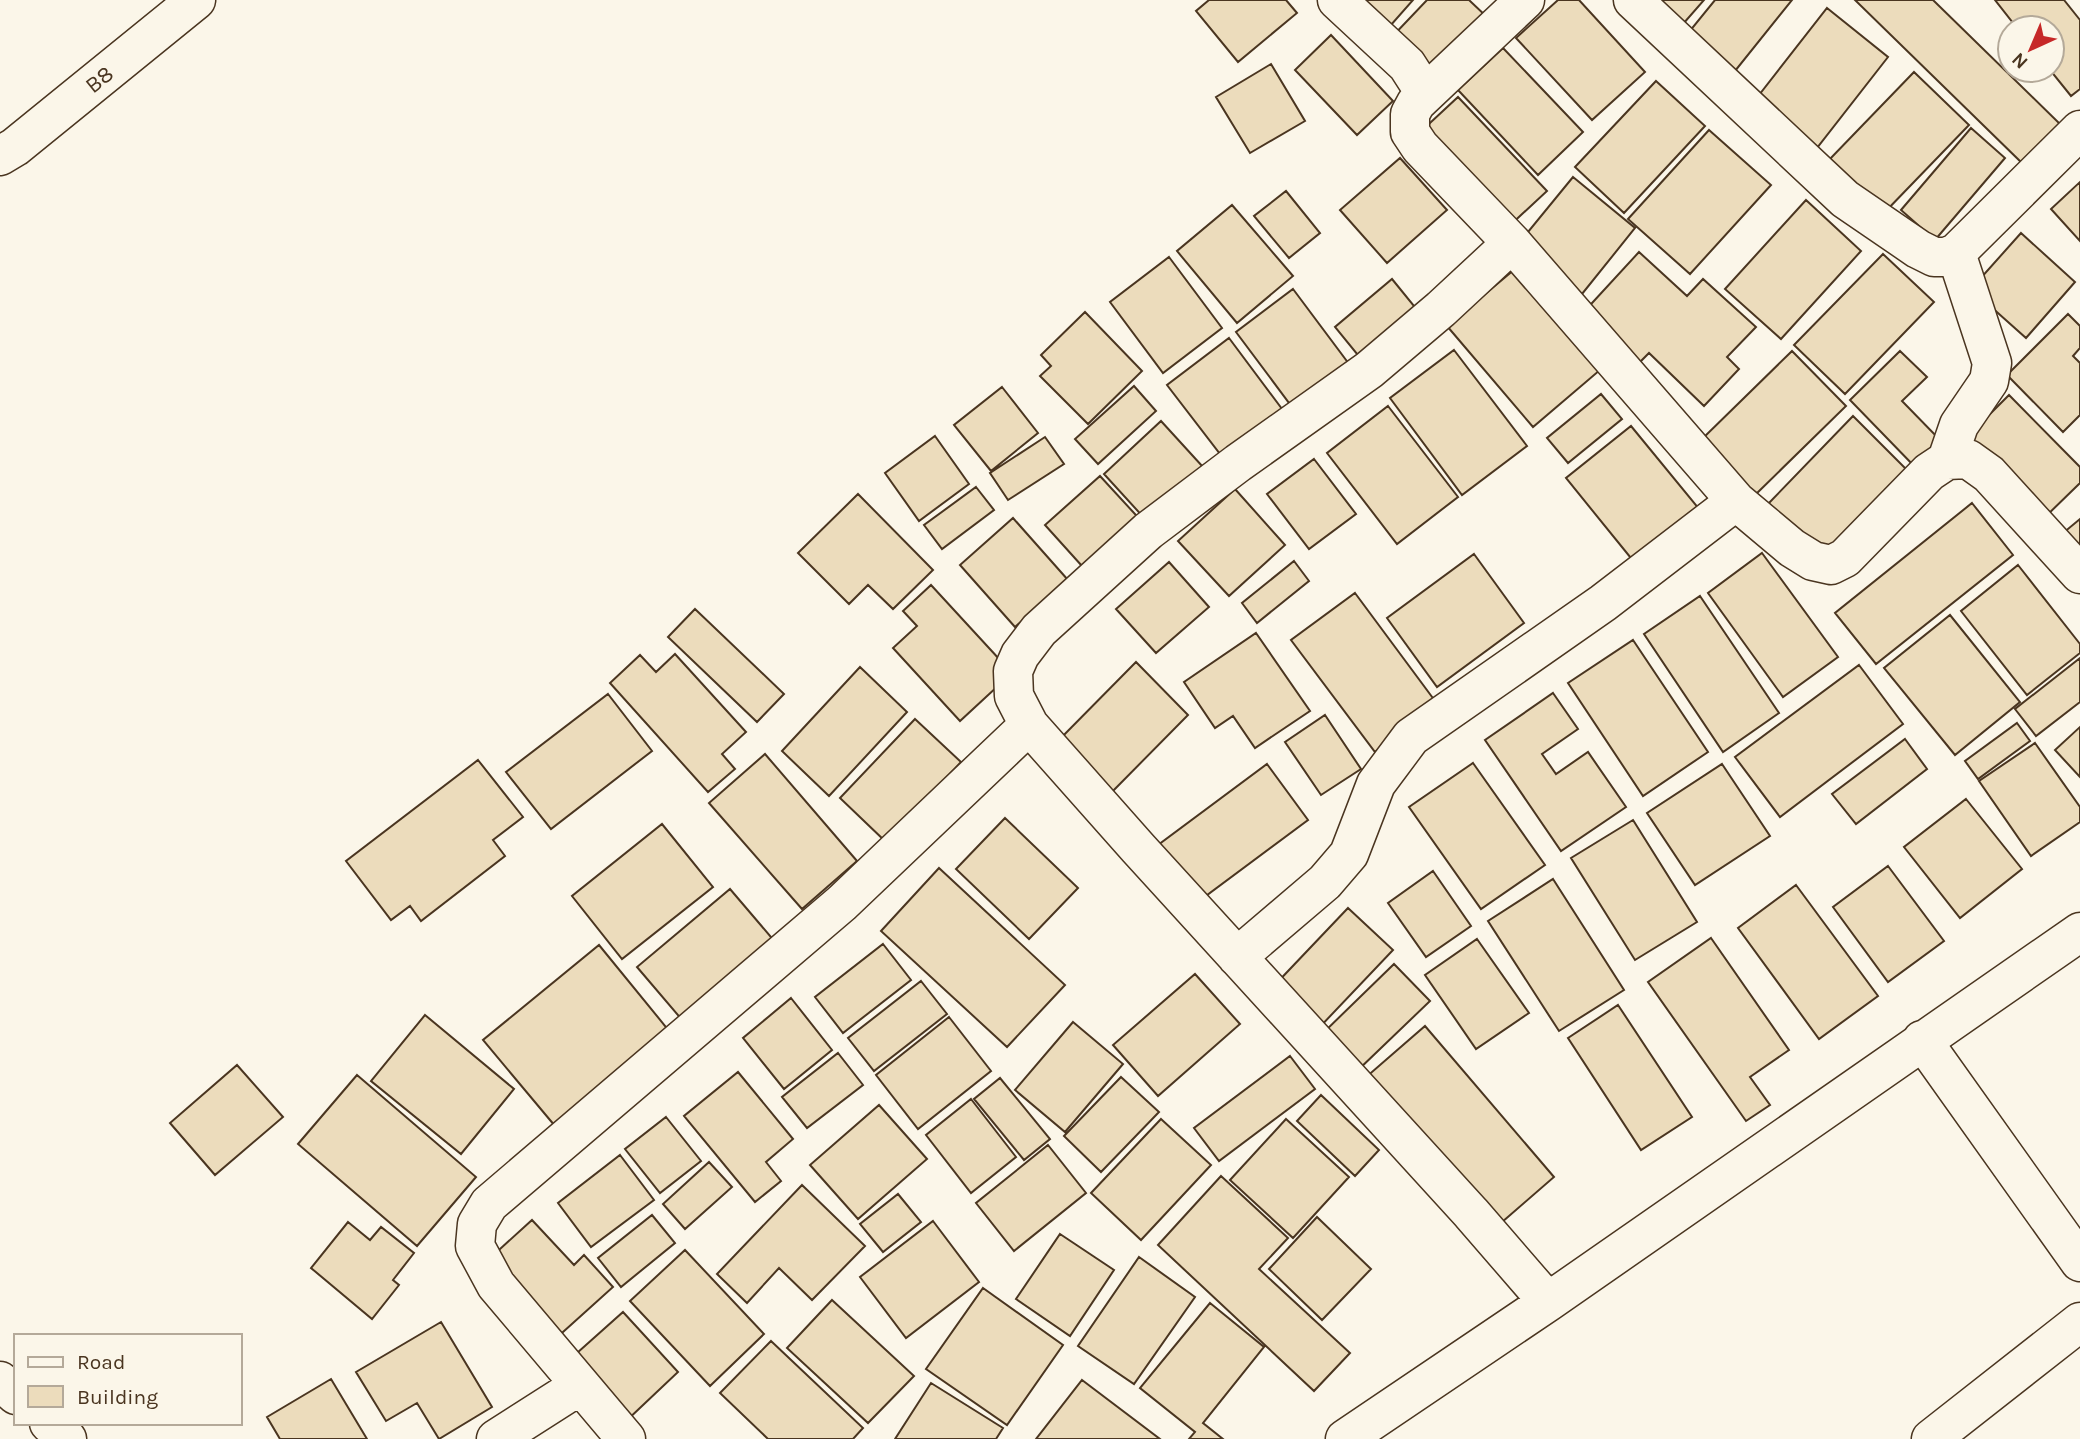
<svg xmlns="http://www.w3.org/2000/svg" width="2080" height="1439" font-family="Karla,sans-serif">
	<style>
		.building { fill: #ecdcbc; stroke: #4a3520; stroke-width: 2 }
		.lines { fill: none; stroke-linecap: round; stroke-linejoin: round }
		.street-casing { stroke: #4a3520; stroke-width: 41 }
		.highway-casing { stroke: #4a3520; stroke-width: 41 }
		.street { stroke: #fbf6e9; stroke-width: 38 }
		.highway { stroke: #fbf6e9; stroke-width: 38 }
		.labels { text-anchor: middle; stroke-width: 5; stroke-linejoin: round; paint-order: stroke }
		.street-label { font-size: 23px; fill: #4a3520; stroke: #fbf6e9 }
	</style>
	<rect width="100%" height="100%" fill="#fbf6e9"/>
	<!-- building -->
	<path class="building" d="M1209,0H1286L1297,13L1238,62L1196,11Z
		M1349,0H1413L1383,34Z
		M1427,0H1469L1488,18L1429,81L1388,41Z
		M1558,0H1579L1645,72L1592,120L1516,38Z
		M1638,0H1704L1676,32Z
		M1715,0H1792L1727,81L1680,43Z
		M1855,0H1933L2061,125L2023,164Z
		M1995,0H2064L2080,20V89L2071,96L2050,70L2052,28H2017Z
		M1827,8L1888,57L1813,153L1752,104Z
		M1331,35L1393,101L1357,135L1295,70Z
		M1503,48L1583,132L1538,175L1458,90Z
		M1271,64L1305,121L1250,153L1216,97Z
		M1914,72L1969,125L1883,214L1828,161Z
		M1656,81L1705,126L1624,213L1575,167Z
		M1458,97L1547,191L1506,229L1417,135Z
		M1971,128L2005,158L1935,240L1901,210Z
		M1709,130L1771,185L1690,274L1628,219Z
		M1400,158L1447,210L1387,263L1340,210Z
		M1573,177L1635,228L1582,294L1519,243Z
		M2080,182V241L2051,209Z
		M1286,191L1320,233L1289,258L1254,216Z
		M1806,200L1861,251L1781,339L1725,289Z
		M1232,205L1293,276L1237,323L1177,251Z
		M2021,233L2075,282L2026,338L1971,289Z
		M1639,252L1687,296L1703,279L1756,327L1727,357L1739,369L1704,406L1649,353L1636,366L1581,315Z
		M1883,254L1934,302L1845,394L1794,345Z
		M1169,257L1222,328L1163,373L1110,302Z
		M1515,269L1600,370L1533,427L1447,326Z
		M1392,279L1423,317L1366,365L1335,327Z
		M1293,289L1355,372L1298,415L1236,332Z
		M1085,312L1142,371L1088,424L1040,376L1051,366L1041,355Z
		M2068,314L2080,326V348L2073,356L2080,363V415L2063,432L2007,375Z
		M1229,338L1288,417L1227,463L1167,385Z
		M1454,350L1527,446L1462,495L1390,398Z
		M1792,351L1846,406L1754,496L1700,441Z
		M1900,351L1927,377L1902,401L1943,443L1917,469L1850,400Z
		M1134,386L1156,411L1098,464L1075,439Z
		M1002,387L1038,433L991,471L954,425Z
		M1601,394L1622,419L1568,463L1547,438Z
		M2009,395L2080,467V483L2040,522L1961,443Z
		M1388,406L1458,497L1397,544L1327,453Z
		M1853,416L1907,470L1823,555L1768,504Z
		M1161,421L1203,467L1146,520L1104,474Z
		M1631,426L1704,515L1639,568L1566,478Z
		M935,436L969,484L919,521L885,473Z
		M1045,437L1064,464L1008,500L990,473Z
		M1314,459L1356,514L1309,549L1267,494Z
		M1100,476L1146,526L1091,576L1045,525Z
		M976,487L994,510L942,549L924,525Z
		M1235,489L1285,545L1229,596L1178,541Z
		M858,494L933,570L893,609L868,585L849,604L798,553Z
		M1972,503L2013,555L1876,664L1835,613Z
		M1013,518L1068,580L1015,627L960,565Z
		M2080,519V565L2057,538Z
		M1762,553L1838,657L1783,697L1708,593Z
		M1474,554L1524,623L1437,687L1387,618Z
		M1294,561L1309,581L1257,623L1242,603Z
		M1169,562L1209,607L1156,653L1116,609Z
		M2018,565L2080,644V653L2027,695L1961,611Z
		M931,585L1012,673L960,721L893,648L917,626L903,611Z
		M1355,593L1438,705L1375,752L1291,640Z
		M1700,596L1779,713L1723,752L1644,634Z
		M695,609L784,694L757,722L668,637Z
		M1950,615L2020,702L1955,755L1884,668Z
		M1256,633L1310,711L1255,748L1233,716L1215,728L1184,682Z
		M1633,640L1708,752L1643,796L1568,683Z
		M675,654L746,732L722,754L735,769L708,792L610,683L640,655L656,672Z
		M2080,658V702L2036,736L2015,709Z
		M1136,662L1188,715L1106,798L1053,746Z
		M1859,665L1903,724L1780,817L1735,757Z
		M860,667L907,712L829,796L782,751Z
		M1553,693L1578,729L1542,754L1556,774L1588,752L1626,807L1561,851L1485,740Z
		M608,694L652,751L551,829L506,772Z
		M1325,715L1361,769L1321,795L1285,742Z
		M915,719L961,762L886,842L840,798Z
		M2017,723L2030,741L1978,779L1965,761Z
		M2080,727V777L2055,750Z
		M1905,739L1927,769L1856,824L1832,794Z
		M2035,743L2080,807V822L2031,856L1979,781Z
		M765,754L857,861L802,909L709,803Z
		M478,760L523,817L493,840L505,856L421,921L410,906L391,920L346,861Z
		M1473,763L1545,865L1481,909L1409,807Z
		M1267,764L1308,820L1195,904L1154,848Z
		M1722,764L1770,836L1695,885L1647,813Z
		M1966,799L2022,869L1960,918L1904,847Z
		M1005,818L1078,888L1029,939L956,869Z
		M1633,820L1697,922L1635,960L1571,858Z
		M662,824L713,887L622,959L572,896Z
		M1888,866L1944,941L1888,982L1833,907Z
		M939,868L1065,985L1007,1047L881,931Z
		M1433,871L1471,926L1426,957L1388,903Z
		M1553,879L1624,990L1559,1031L1488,921Z
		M1796,885L1878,996L1819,1039L1738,928Z
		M730,889L776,943L683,1021L637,967Z
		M1348,908L1393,950L1316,1031L1271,989Z
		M1711,938L1789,1050L1750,1077L1770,1105L1746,1121L1648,982Z
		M1477,939L1529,1013L1476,1049L1425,975Z
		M883,944L911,980L843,1033L815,997Z
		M599,945L670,1032L555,1126L483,1040Z
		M1394,964L1430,1001L1356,1072L1321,1035Z
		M1195,974L1240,1024L1158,1096L1113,1045Z
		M921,981L947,1014L874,1071L848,1038Z
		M791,998L832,1050L784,1089L743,1038Z
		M1618,1005L1692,1117L1641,1150L1568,1038Z
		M425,1015L514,1089L461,1154L371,1081Z
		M949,1017L991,1071L918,1129L876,1075Z
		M1073,1022L1123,1064L1065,1132L1015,1090Z
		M1425,1026L1554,1177L1494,1229L1365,1078Z
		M838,1053L863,1085L807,1128L782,1097Z
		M1290,1056L1315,1089L1219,1161L1194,1128Z
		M237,1065L283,1117L215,1175L170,1123Z
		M738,1072L793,1139L766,1162L781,1181L755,1202L684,1116Z
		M357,1075L476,1177L417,1246L298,1144Z
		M1121,1077L1159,1112L1101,1172L1064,1136Z
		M1000,1078L1050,1139L1024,1160L974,1099Z
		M1321,1095L1379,1150L1355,1176L1297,1121Z
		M971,1099L1016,1157L971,1193L926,1135Z
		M879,1105L927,1159L858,1219L810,1165Z
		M666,1117L701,1161L660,1193L625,1149Z
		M1161,1119L1211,1165L1141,1240L1091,1193Z
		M1286,1119L1349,1177L1293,1238L1230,1180Z
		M1048,1145L1086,1193L1014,1251L976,1203Z
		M620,1155L654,1200L591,1247L558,1203Z
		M709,1162L732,1187L685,1229L663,1204Z
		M1221,1176L1288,1238L1259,1269L1350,1353L1314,1391L1158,1245Z
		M802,1185L865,1246L812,1300L779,1268L747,1303L717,1274Z
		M898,1194L921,1222L883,1252L860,1224Z
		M652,1215L675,1243L621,1287L598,1258Z
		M1317,1217L1371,1269L1322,1320L1269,1269Z
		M532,1220L574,1265L584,1255L613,1287L553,1341L489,1259Z
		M933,1221L979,1282L906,1338L860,1277Z
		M348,1222L370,1240L381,1227L414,1253L393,1280L399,1285L372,1319L311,1268Z
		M1060,1234L1114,1270L1070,1336L1016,1299Z
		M685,1250L764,1334L710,1386L630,1301Z
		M1139,1257L1195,1297L1134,1384L1078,1346Z
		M983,1288L1063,1345L1007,1425L926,1369Z
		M832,1300L914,1376L868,1423L787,1348Z
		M1210,1303L1264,1347L1203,1423L1223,1439H1189L1195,1432L1140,1388Z
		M623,1312L678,1372L624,1423L568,1361Z
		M441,1322L492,1407L439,1439L417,1403L386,1421L356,1372Z
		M771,1341L863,1428L853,1439H768L720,1393Z
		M331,1379L367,1439H280L267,1417Z
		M1082,1380L1160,1439H1036Z
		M931,1383L1003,1428L996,1439H895Z"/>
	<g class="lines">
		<defs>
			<path id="street" d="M1337,0L1407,65L1425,93
				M1525,0L1416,103L1410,114V132L1420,147L1512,243L1736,501L1792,548L1813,561L1831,565L1845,558L1929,472L1947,460L1968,459L1989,474L2080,574
				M1633,0L1845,199L1918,249L1934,257H1946L1956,253L2080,130
				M1512,243L1441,309L1369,370L1238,463L1148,531L1039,630L1020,655L1013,671L1014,696L1029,725L1138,848L1471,1213L1548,1302
				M1947,460L1959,425L1989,381L1992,363L1956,253
				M1237,957L1325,882L1349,854L1376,784L1411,737L1603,603L1736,501
				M1922,1040L2080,1262
				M0,1381L16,1395
				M49,1423L67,1439
				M496,1439L579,1386
				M626,1439L496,1285L475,1246L477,1224L489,1204L842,903L1029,725
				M1345,1439L1548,1302L2080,932
				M1931,1439L2080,1322"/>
			<path id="highway" d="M0,156L15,147L196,0"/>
		</defs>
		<!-- street casing -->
		<use href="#street" class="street-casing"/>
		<!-- highway casing -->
		<use href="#highway" class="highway-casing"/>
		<!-- street -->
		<use href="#street" class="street"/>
		<!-- highway -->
		<use href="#highway" class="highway"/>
	</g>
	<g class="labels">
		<!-- street labels -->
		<g class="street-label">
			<text transform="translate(99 79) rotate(-39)" y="8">B8</text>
		</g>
	</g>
	<!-- legend -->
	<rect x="14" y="1334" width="228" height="91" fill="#fbf6e9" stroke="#b4a999" stroke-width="2"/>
	<rect x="28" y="1357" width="35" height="10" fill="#fbf6e9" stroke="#b4a999" stroke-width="2"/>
	<text x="77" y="1369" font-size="21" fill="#4a3520">Road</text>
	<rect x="28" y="1386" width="35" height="21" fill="#ecdcbc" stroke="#b4a999" stroke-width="2"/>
	<text x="77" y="1404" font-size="21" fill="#4a3520">Building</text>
	<!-- north arrow -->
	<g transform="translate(2031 49) rotate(224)"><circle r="33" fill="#fbf6e9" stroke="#b4a999" stroke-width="2"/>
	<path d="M0-5L12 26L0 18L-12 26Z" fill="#c62828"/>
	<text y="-10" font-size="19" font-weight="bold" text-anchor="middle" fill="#4a3520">N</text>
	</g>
</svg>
